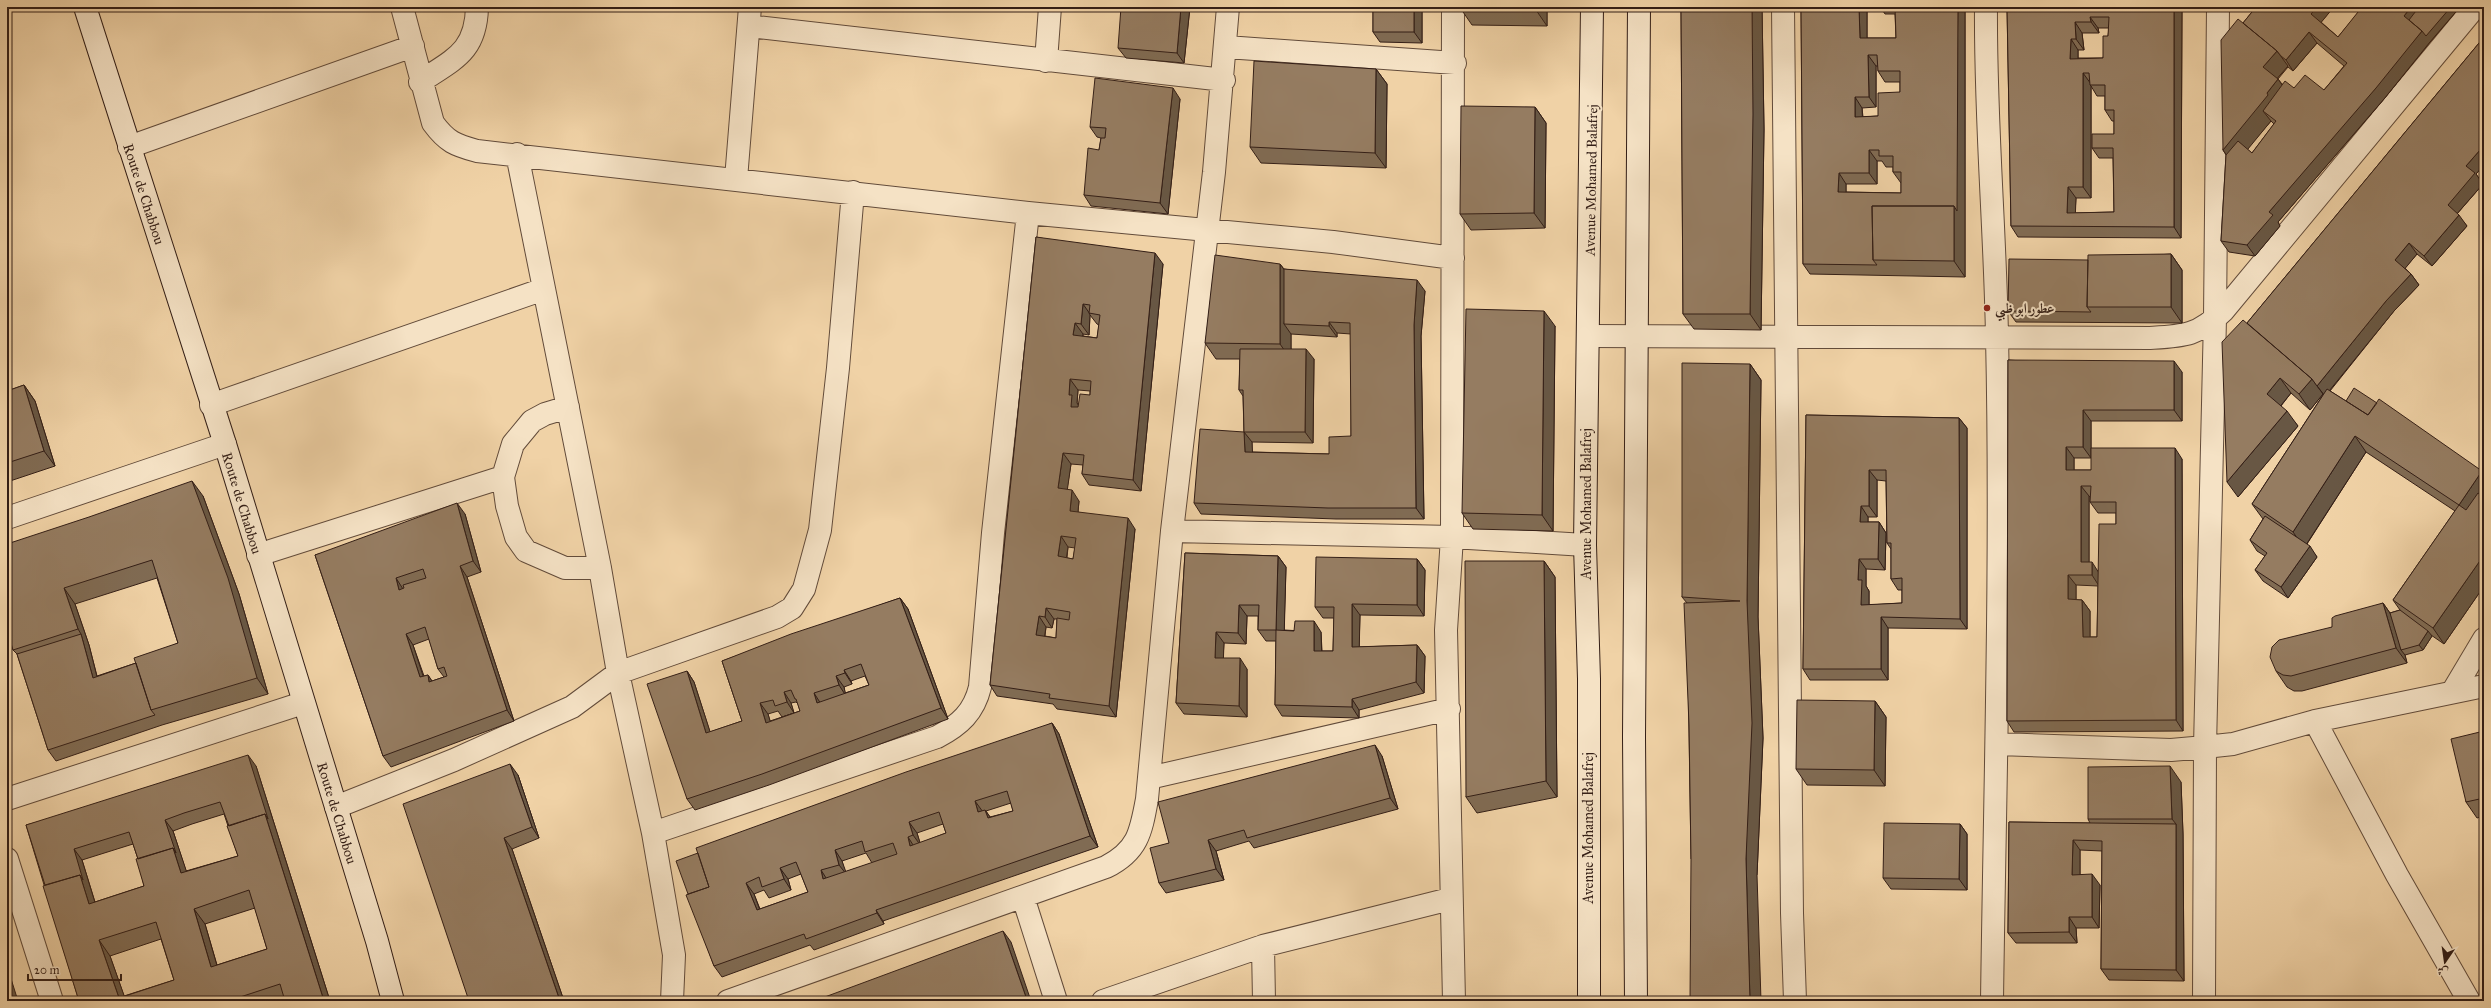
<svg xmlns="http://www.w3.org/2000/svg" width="2491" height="1008" font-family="'IM FELL Great Primer',Amiri,serif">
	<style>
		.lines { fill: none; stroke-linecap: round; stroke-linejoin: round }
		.street-casing { stroke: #624b3a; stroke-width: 24 }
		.secondary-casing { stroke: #331e16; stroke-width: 24 }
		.street { stroke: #f5e2c5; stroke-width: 22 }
		.secondary { stroke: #f5e2c5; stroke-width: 22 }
		.wall { fill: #806b53; stroke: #331e16; fill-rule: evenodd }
		.shaded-wall { fill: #685744; stroke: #331e16 }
		.building { fill: #957c61; stroke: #331e16; fill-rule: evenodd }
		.poi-dot { fill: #8f2418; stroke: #f5e2c5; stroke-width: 1.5 }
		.labels { text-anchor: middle; stroke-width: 4; stroke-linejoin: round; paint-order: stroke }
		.street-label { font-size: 14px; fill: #331e16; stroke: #f5e2c5 }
		.poi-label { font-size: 14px; font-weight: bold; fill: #331e16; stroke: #f5e2c5; text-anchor: start }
	</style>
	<rect width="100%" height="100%" fill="#f0d2a6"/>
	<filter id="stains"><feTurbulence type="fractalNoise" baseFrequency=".005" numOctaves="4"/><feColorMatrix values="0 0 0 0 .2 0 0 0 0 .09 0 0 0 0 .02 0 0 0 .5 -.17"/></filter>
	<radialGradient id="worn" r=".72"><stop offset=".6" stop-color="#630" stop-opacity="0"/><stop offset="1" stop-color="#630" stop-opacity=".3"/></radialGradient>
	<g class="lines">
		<defs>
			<path id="street" d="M402,7L433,123C447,142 455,145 477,151L1028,213L1333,242L1453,258
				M1453,7L1452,537L1446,630L1454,1001
				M1783,7L1792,913L1795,1001
				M1986,7C1985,117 1995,227 1997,336C2002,558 1995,780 1992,1001
				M749,26L1224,80
				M1226,47L1455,63
				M1046,61L1050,7
				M420,82C454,59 476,52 477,7
				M129,147L413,46
				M517,154L600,568L618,673L653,833L674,955L672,1001
				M736,179L750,7
				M1588,336L2150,338C2183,336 2198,336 2223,311L2475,7
				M211,405L544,289
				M568,407L545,414L532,421L513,444L503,477L507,506L516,537L526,551L565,568H600
				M7,518L225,444
				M1172,531L1452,537L1585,545
				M258,555L503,477
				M2453,691L2484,639
				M2315,721L2397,875L2469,1001
				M1998,744L2171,750L2205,747L2233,744L2315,721L2484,686
				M1149,778L1449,709
				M7,799L303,703
				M336,807L454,760L572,707L618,673L777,617L792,608L804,589L820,530L838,368L853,192
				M653,833L937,737C960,725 974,712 980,687L993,533L1028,213
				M7,859L52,1001
				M1023,897L1056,1001
				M1263,946L1264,1001
				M728,1001L1106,867C1138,851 1141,832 1147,799L1172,531L1214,172L1228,7
				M1103,1001L1263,946L1450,899
				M2204,1001L2205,747L2215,318L2218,7"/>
			<path id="secondary" d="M85,7L225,444L377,941L393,1001
				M1589,1001V679L1585,545L1592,7
				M1636,1001L1634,737L1639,7"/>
		</defs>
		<!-- street casing -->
		<use href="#street" class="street-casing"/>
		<!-- secondary casing -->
		<use href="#secondary" class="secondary-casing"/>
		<!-- street -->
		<use href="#street" class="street"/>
		<!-- secondary -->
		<use href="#secondary" class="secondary"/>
	</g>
	<!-- wall -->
	<path class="wall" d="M1190,7L1184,63L1126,58L1118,48Z
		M1373,7H1422V43L1380,42L1373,32Z
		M1547,7V26L1472,25L1461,9Z
		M1681,7H1762L1764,129L1761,330L1694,329L1683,314Z
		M1801,7H1965V277L1810,274L1803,264ZM1867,11H1883L1885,14H1895L1896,38H1867ZM1876,66H1878V71L1885,82H1900V92L1878,116L1863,117L1862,108L1876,107ZM1877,161H1882L1886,167H1893V172L1901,183V193L1846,192V184H1877Z
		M2007,7H2182L2181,238L2018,237L2011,226ZM2098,28H2109L2108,36L2103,58H2078V50H2084L2082,33H2099ZM2091,86L2097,96H2105V110L2112,121H2114V134L2092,148L2099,158H2113L2114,212L2075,213L2076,198H2091Z
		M2256,7H2340L2336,11L2333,8L2321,22L2338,37L2362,8L2361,7H2460L2430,42L2384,99L2278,222L2280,226L2255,256L2229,252L2221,241L2226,155L2223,150L2243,23ZM2317,43L2344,66L2324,90L2294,88L2282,84L2278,79L2288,67L2293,71ZM2271,121L2274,124L2252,153L2247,149Z
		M2484,37V165L2476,174L2483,184L2457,214L2467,226L2432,266L2417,254L2405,268L2411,274L2419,285L2394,311L2330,391L2346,401L2482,471L2484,475V586L2444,644L2431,635L2432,636L2423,650L2405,655L2407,663L2302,691H2294L2287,687L2276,671L2332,627L2383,603L2390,613L2400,610L2393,600L2455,511L2366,452L2307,544L2317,557L2288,598L2263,581L2255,570L2265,556L2257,551L2250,540L2263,519L2252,504L2323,395V394L2310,410L2291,393L2281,406L2298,426L2238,497L2247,323Z
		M1376,69L1387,84L1386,168L1261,163L1250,147Z
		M1180,99L1168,214L1091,206L1084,195L1099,150L1101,138L1097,137L1090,127Z
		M1535,107L1546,123L1545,228L1471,230L1460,214Z
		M1036,237L1163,264L1141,491L1089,485L1082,474L1083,465L1071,464L1067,489L1079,501L1078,512L1135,529L1116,717L1057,709L1053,704L997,696L990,685ZM1090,315L1097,324L1099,325L1097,338L1083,336V334L1089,335ZM1078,390L1090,391V395L1078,405L1077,403ZM1068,547L1075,548L1073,559L1067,558ZM1054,619H1057L1056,638L1045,636L1046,627L1052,628Z
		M2171,254L2182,270V323L2016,322L2008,311L2088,260Z
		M1280,264L1284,269L1425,291L1421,336L1424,519H1336L1201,514L1194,503L1244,432L1243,396L1239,390L1240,359H1216L1205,343ZM1337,333L1351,334V436L1329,454L1252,452V442L1313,443L1314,359L1291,349V334L1337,337Z
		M1555,326L1553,531L1473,529L1462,513Z
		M2008,360L2182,372V421H2091V458H2074V470H2091L2182,459L2183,731L2014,732L2007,721ZM2089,496L2090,497V502L2098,513H2116V524L2098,571L2089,562ZM2076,585L2098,586L2097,637H2090V611L2082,600H2076Z
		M1750,364L1761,380L1758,617L1763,738L1757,875L1691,859L1687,603L1682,597Z
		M24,385L35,401L55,466L7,482V391Z
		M1806,415L1959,418L1967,428V629L1888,628V680H1810L1803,669ZM1877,480L1886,481L1887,543L1891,549V579L1898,590H1902V603L1869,605V591L1866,586V569L1885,570L1886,533L1879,522H1868V517H1877Z
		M203,496L239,594L268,694L162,725L56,761L48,750L17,654L13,650L7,544ZM157,578L178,643L136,663L97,676L89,645L75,604Z
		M465,514L481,572L467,577L514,721L391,767L383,756L315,555ZM429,639L438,669L444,677L432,681L428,675L424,676L413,645Z
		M1185,553L1278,556L1286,567L1284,630L1321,632L1322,651H1333L1334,618H1323L1315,607L1417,559L1425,570L1424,616L1360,615L1359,647L1417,645L1425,656L1424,693L1359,710V718L1282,716L1275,705L1276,641H1266L1258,630V616H1247L1246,644L1224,643L1223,658L1247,669V717L1184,714L1176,703Z
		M1544,561L1555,577L1557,797L1477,813L1466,797Z
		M900,598L908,609L948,719L769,785L695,810L687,799V671L694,682L710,732L742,721L722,661ZM865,676L869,685L845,693L844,687L852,684L851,681ZM796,702L798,704L800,711L770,721L768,714L778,711L782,717L794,713L791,703Z
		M1875,701L1886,717L1885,786L1807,785L1796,769Z
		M1052,723L1059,734L1098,847L883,921L884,924L814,950L810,945L722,977L714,966L688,894ZM1011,803L1013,811L990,817L986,811ZM943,824L946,833L920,843L917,833ZM866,853L872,863L845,872L842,861ZM801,874L808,892L760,909L754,894L764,890L769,898L791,890L788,879Z
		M2484,731V816L2477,818L2466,802Z
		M1382,756L1398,809L1254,848L1249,841L1216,851L1224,880L1166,893L1159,883L1169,843Z
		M256,766L330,1001H79L26,825ZM224,814L238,856L186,871L173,831L192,824ZM133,844L138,859L144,886L95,902L82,860ZM255,908L267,949L217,965L205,924ZM161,939L174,980L124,996L110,956Z
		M518,775L539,838L512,849L564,1001H469Z
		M2181,782L2183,834L2184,981L2109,980L2101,969L2102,851L2080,850V875L2100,885L2099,928H2076L2077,943H2016L2008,933L2009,822L2090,823L2088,819Z
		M1960,824L1967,834V890L1891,889L1883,878Z"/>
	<!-- shaded-wall -->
	<path class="shaded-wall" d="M1181,7H1190L1184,63L1177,53Z
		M1414,7H1422V43L1414,32Z
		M1536,7H1547V26L1536,10Z
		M1752,7H1762L1764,129L1761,330L1750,314Z
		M1859,7H1864L1867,11V49L1860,38Z
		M1958,7H1965V277L1954,261V206Z
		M2174,7H2182L2181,238L2174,227Z
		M2317,7H2332L2333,8L2319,25L2311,14Z
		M2333,7H2340L2336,11Z
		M2411,7H2427L2412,25L2404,16Z
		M2450,7H2460L2430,42L2384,99L2278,222L2280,226L2255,256L2247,245L2269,212L2422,31Z
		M2090,17L2098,28L2099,33L2091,22Z
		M2075,22L2082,33L2084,50L2076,39Z
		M2309,32L2317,43L2293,71L2286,60Z
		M2071,39L2078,50V69L2070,59Z
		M2277,51L2288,66L2274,82L2263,67Z
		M1868,55L1876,66V107L1869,97Z
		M1376,69L1387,84L1386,168L1375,153Z
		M2083,73L2091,84L2090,85L2091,86V198L2083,187Z
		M2278,79L2289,95L2263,111L2271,121L2234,166L2223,150Z
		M1173,88L1180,99L1168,214L1160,203Z
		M1855,97L1862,108L1863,128L1855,117Z
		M1535,107L1546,123L1545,228L1534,213Z
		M1869,150L1877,161V184L1869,173Z
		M2480,150L2484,155V165L2476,174L2483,184L2455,216L2448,205L2466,166Z
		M1839,173L1846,184V203L1838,192Z
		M2068,187L2076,198L2075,223L2067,213Z
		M2459,215L2467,226L2432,266L2424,256Z
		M2409,243L2417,254L2403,271L2395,260Z
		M1155,253L1163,264L1141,491L1133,480Z
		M2171,254L2182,270V323L2171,307Z
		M1280,264L1291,279L1284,324L1291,334V360L1280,344Z
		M2411,274L2419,285L2394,311L2325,396L2317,386L2386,301Z
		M1417,280L1425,291L1421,336L1424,519L1416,508L1414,325Z
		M1083,304L1090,314L1089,313L1090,315L1089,335L1081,324Z
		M1544,311L1555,326L1553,531L1542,515Z
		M1329,322L1337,333V337L1329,326Z
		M1075,323L1083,334L1081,346L1073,335Z
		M1306,349L1314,359L1313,443L1305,432Z
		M2174,361L2182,372V421L2174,410Z
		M1750,364L1761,380L1758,617L1763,738L1757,875L1761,1001H1750L1746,859L1747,601Z
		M2280,378L2291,393L2278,409L2267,394Z
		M1070,379L1078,390L1077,403L1079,406V417L1071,407L1069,395Z
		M2312,379L2323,394L2310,410L2299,394Z
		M24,385L35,401L55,466L44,451Z
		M2083,410L2091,421V458L2083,447Z
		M2287,411L2298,426L2238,497L2227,482Z
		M1959,418L1967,428V629L1960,619Z
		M1244,432L1252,442L1253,463L1245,452Z
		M2355,436L2366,452L2304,548L2293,532Z
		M2066,447L2074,458V481L2066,470Z
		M2175,448L2182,459L2183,731L2176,720Z
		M1063,453L1071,464L1066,499L1058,488Z
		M1869,470L1877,480V517L1869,506Z
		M2482,471L2484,475V500L2466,516L2459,505Z
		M192,481L203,496L239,594L268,694L257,678Z
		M2081,486L2089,496V573L2081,562Z
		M1072,490L1079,501L1077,522L1070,511Z
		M457,503L465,514L481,572L473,561Z
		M1861,506L1868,517V533L1860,522Z
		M1128,518L1135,529L1116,717L1109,706Z
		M1879,522L1886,533L1885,570L1878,559Z
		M1061,536L1068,547L1065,567L1058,556Z
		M2310,546L2317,557L2288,598L2281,587Z
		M2484,555V586L2444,644L2433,628Z
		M1278,556L1286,567L1284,641L1276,630Z
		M1417,559L1425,570L1424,616L1417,605Z
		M1859,559L1866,569V586L1869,591V616L1861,605L1858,580Z
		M1544,561L1555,577L1557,797L1546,781Z
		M2092,562L2099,573V586L2092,575Z
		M460,566L467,577L514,721L507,710Z
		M2068,575L2076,585V610L2068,599Z
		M396,578L403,589L399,590Z
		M64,588L75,604L89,645L100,689L93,678L81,634L78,629Z
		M900,598L908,609L948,719L941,708Z
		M2082,600L2090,611V648L2083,637Z
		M2383,603L2394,619L2401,650L2405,655L2407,663L2396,648Z
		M1352,604L1360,615L1359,658L1352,647Z
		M1239,605L1247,616L1246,644L1238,633Z
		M1046,608L1054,619L1052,628L1045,617Z
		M1039,616L1046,627L1043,646L1036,635Z
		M1881,617L1888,628V680L1881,669Z
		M1314,621L1321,632L1322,662L1314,651Z
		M2428,631L2432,636L2423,650L2419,645Z
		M1216,632L1224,643L1223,669L1215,658Z
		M406,634L413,645L427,688L420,677Z
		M1417,645L1425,656L1424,693L1416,682Z
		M1240,658L1247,669V717L1239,706Z
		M844,670L851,681L852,684L845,673Z
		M687,671L694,682L714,744L706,733Z
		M428,675L435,686L429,682Z
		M836,676L844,687L846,696L839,685Z
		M784,692L791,703L794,713L787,702Z
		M814,693L821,704L817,703Z
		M1352,699L1359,710V718L1352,707Z
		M1875,701L1886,717L1885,786L1874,770Z
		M760,703L768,714L774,734L766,723Z
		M1052,723L1059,734L1098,847L1090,836Z
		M1375,745L1382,756L1398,809L1390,798Z
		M248,755L256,766L330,1001H324L265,814Z
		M510,764L518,775L539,838L532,827Z
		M2170,766L2181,782L2183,834L2184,981L2176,970V824L2172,819Z
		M975,801L983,812H978Z
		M985,810L993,821L988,818Z
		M165,820L173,831L192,888L181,873L173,848Z
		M909,822L917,833L921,846L913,835Z
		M1960,824L1967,834V890L1959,879Z
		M908,837L915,848L910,846Z
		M504,838L512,849L564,1001H560Z
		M1208,840L1216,851L1224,880L1216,869Z
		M2073,840L2080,850V886L2072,875Z
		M74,849L82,860L100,919L89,904L80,875Z
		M835,850L842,861L847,875L839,865Z
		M780,868L788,879L791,890L784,879Z
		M821,870L828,881L823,879Z
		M2092,874L2100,885L2099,928L2092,917Z
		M746,883L754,894L764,921L757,910Z
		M194,909L205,924L222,983L211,967Z
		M876,910L883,921L884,924L877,913Z
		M2069,917L2076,928L2077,943L2069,932Z
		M1003,931L1011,942L1031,1001H1027V1000Z
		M99,940L110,956L126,1001L119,998Z
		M7,966L18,1001H12L7,986Z"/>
	<!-- building -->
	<path class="building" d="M1121,7H1181L1177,53L1118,48Z
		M1373,7H1414V32H1373Z
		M1461,7H1536V10L1461,9Z
		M1681,7H1752L1753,114L1750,314H1683Z
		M1801,7H1859L1860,38H1896L1895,7H1958L1957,211L1954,206H1872L1873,260L1877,265L1803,264ZM1868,55H1877L1878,71H1900V92L1878,93V116L1855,117V97H1869ZM1869,150H1879V156H1893V172H1901V193L1838,192L1839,173H1869Z
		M2007,7H2174V227L2011,226ZM2090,17H2109L2108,36H2103V58L2070,59L2071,39H2076L2075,22H2091ZM2083,73H2089L2090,85H2105V110H2114V134H2092V148H2113L2114,212L2067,213L2068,187H2083Z
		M2256,7H2317L2311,14L2338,37L2362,7H2411L2404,16L2422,31L2376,88L2269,212L2273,215L2247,245L2221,241L2226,155L2238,141L2252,153L2276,121L2263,111L2285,81L2294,88L2305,75L2324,90L2347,63L2309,32L2286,60L2281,56L2277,51L2243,23Z
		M2419,7H2449L2450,8L2426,36L2422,31L2409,20Z
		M2238,19L2277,51L2263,67L2278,79L2267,93L2268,95L2223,150L2221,40Z
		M2484,37V153L2480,150L2466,166L2475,173L2448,205L2459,215L2424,256L2409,243L2395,260L2411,274L2386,301L2317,386L2312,379L2247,323Z
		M1254,61L1376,69L1375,153L1250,147Z
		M1095,78L1173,88L1160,203L1084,195L1088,148L1099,150L1101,138H1105L1106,128L1090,127Z
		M1461,106L1535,107L1534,213L1460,214Z
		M1872,206H1954V261L1873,260Z
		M1036,237L1155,253L1133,480L1082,474L1084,455L1063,453L1058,488L1072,490L1070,511L1128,518L1109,706L1049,698L1050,694L990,685ZM1083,304L1090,305L1089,313L1100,315L1097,338L1073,335L1075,323L1081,324ZM1070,379L1091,381L1090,395L1080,394L1078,407H1071L1072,395H1069ZM1061,536L1076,538L1073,559L1058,556ZM1046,608L1070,612L1069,620L1057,618L1056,638L1036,635L1039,616L1045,617Z
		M2171,254V307H2087L2088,255Z
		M1215,255L1280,264V344L1205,343Z
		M2009,259L2088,260L2087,307L2091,312L2008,311Z
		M1284,269L1417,280L1414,325L1416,508H1328L1194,503L1200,429L1244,432L1245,452L1329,454V437L1351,436L1350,323L1329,322V326L1284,324Z
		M1466,309L1544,311L1542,515L1462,513Z
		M2243,320L2312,379L2299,394L2280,378L2267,394L2287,411L2227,482L2222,342Z
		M1240,349H1306L1305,432H1244L1243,390H1239Z
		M2008,360L2174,361V410H2083V447H2066V470H2091V448H2175L2176,720L2007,721ZM2081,486H2091L2090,502H2116V524H2099L2097,637H2083L2082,600L2068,599V575H2092V562H2081Z
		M1682,363L1750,364L1747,601L1752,723L1746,859L1750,1001H1690L1691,859L1689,725L1684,603L1740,601L1682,597Z
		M24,385L44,451L7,463V391Z
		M2354,388L2377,403L2368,415L2346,401Z
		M2327,389L2368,415L2379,399L2482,471L2459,505L2355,436L2293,532L2252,504Z
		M1806,415L1959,418L1960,619L1881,617V669H1803ZM1869,470H1886L1887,543H1891V579L1902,578V603L1861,605L1862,580H1858L1859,559H1878L1879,522H1860L1861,506H1869Z
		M192,481L228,578L257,678L151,710L134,658L178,643L152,560L64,588L78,629L13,650L7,630V544L89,517Z
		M2484,489V497L2480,494Z
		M2478,493L2484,497V555L2433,628L2393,600L2459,505L2466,510Z
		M457,503L473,561L460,566L507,710L383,756L315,555ZM423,569L426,578L403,585L404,588L399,590L396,578ZM425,627L438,669L444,667L447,676L429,682L428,675L420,677L406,634Z
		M2265,516L2310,546L2281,587L2255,570L2267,553L2250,540Z
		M1185,553L1278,556L1276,630H1258L1259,605H1239L1238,633L1216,632L1215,658H1240L1239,706L1176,703Z
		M1316,557L1417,559V605L1352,604V647L1417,645L1416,682L1352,699V707L1275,705L1276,630L1294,631L1295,621H1314V651H1333L1334,607H1315Z
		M1465,561H1544L1546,781L1466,797Z
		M900,598L941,708L762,774L687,799L647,684L687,671L706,733L742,721L722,661L791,634ZM861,664L869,685L817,703L814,693L839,685L836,676L845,673L844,670ZM791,690L795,699H796L800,711L766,723L760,703L773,700L775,706L787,702L784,692Z
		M2383,603L2396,648L2291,676L2283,675L2276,671L2270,657L2272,647L2279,640L2332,627V618L2335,616Z
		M2400,610L2428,631L2419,645L2401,650L2390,613Z
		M81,634L93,678L136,663L151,710L155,715L48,750L17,654Z
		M1797,700L1875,701L1874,770L1796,769Z
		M1052,723L1090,836L876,910L877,913L806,939L804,934L714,966L686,895L709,887L696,848L906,772ZM1007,791L1013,811L988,818L985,810L978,812L975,801ZM939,812L946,833L910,846L908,837L913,835L909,822ZM862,841L865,852L893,843L897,854L823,879L821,870L839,865L835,850ZM796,862L808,892L757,910L746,883L759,877L762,887L784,879L780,868Z
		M2484,731V798L2466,802L2451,739Z
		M1375,745L1390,798L1247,838L1244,830L1208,840L1216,869L1159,883L1150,848L1169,843L1158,802Z
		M248,755L268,819L265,814L229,826L220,802L184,813L165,820L176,853L173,848L138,859L129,832L74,849L83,880L80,875L45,885L26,825Z
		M510,764L532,827L504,838L560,1001H469L403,804Z
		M2170,766L2172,819H2088V767Z
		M265,814L324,1001H285L280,984L228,1001H79L43,886L80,875L89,904L144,886L136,859L173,848L181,873L238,856L227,826ZM249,890L267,949L211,967L194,909ZM156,922L174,980L119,998L99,940Z
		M2009,822L2176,824V970L2101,969L2102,841L2073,840L2072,875L2092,874V917H2069V932L2008,933Z
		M1884,823L1960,824L1959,879L1883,878Z
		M698,853L709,887L688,894L676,861Z
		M1003,931L1027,1000L1025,1001H814Z
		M7,986L12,1001H7Z"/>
	<!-- markers -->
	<circle class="poi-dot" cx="1987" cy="308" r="4"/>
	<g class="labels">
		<!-- street labels -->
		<g class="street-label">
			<text transform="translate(1591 180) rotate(-89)" y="5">Avenue Mohamed Balafrej</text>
			<text transform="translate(144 194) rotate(72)" y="5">Route de Chabbou</text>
			<text transform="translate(242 503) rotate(73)" y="5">Route de Chabbou</text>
			<text transform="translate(1586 504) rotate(-90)" y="5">Avenue Mohamed Balafrej</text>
			<text transform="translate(337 813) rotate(73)" y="5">Route de Chabbou</text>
			<text transform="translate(1588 828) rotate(-90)" y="5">Avenue Mohamed Balafrej</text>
		</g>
		<!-- poi labels -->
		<g class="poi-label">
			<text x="1995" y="313">عطور ابو ظبي</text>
		</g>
	</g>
	<!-- margin -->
	<rect width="2491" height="1008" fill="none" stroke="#f0d2a6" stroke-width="24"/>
	<rect x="8" y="8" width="2475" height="992" fill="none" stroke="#331e16" stroke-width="2"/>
	<rect x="12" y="12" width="2467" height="984" fill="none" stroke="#331e16"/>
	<!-- north arrow -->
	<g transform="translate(2445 962) rotate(193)" stroke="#f5e2c5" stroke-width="3" paint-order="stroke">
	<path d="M0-3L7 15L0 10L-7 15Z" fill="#331e16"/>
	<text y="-6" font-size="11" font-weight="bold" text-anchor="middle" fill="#331e16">ش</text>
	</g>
	<!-- scale -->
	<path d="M28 974v6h93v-6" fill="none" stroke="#331e16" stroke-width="2"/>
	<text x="34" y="974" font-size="12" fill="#331e16" stroke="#f5e2c5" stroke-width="3" paint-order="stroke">20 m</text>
	<rect width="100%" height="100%" filter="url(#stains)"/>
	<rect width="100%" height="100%" fill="url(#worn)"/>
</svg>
